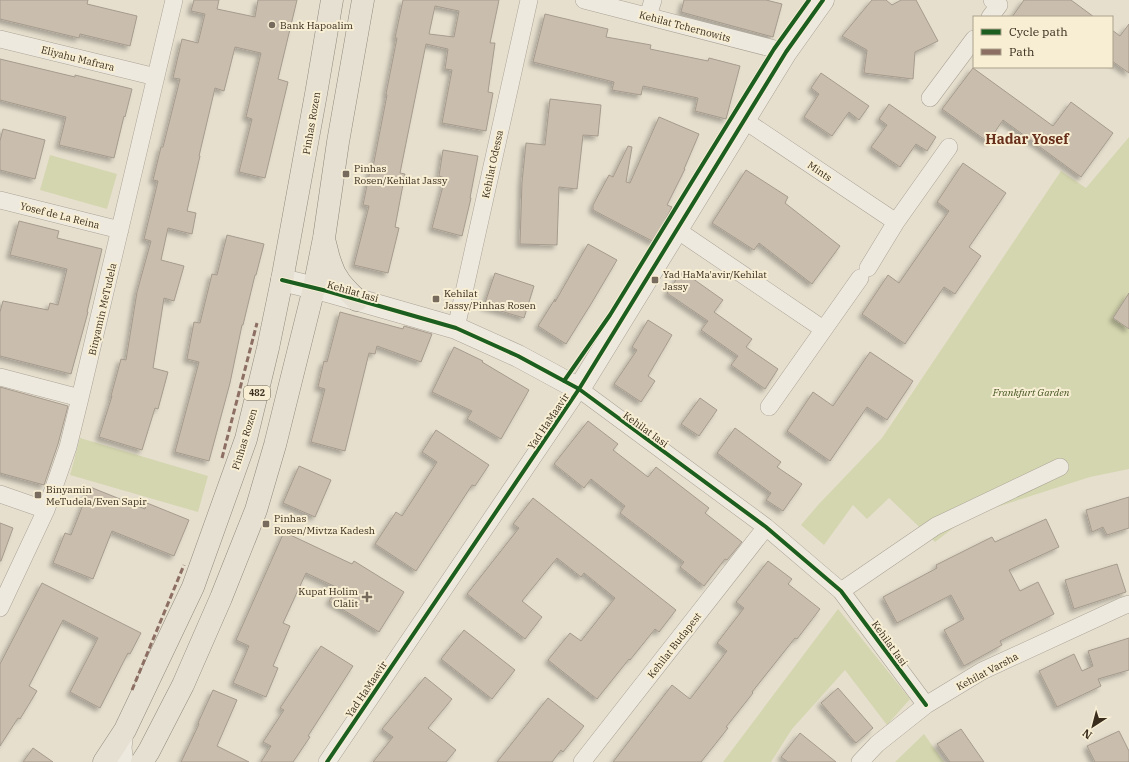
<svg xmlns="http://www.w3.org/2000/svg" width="1129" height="762" font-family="'IBM Plex Serif',serif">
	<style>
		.green { fill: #d4d6af }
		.building { fill: #c9bdae; stroke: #a69b8d; fill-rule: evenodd; filter: url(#shadow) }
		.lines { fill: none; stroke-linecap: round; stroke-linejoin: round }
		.minor-casing { stroke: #aba496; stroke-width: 18 }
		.tertiary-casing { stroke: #aba496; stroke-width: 23 }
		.primary-casing { stroke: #90897d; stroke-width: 23 }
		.minor { stroke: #eee9df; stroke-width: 17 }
		.tertiary { stroke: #eee9df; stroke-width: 22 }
		.primary { stroke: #e5e0d1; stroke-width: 22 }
		.quiet { stroke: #8d6e63; stroke-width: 3; stroke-dasharray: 6 3; stroke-linecap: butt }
		.cycleway-casing { stroke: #f7eed3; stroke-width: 6 }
		.cycleway { stroke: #1b5e20; stroke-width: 4 }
		.poi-dot { fill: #766b5c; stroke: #f7eed3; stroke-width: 1.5 }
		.labels { text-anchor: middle; stroke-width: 4; stroke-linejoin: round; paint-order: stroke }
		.shield { fill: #f7eed3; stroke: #736754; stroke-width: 1 }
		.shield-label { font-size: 9px; font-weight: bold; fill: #3a2d1e }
		.poi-label { font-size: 10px; fill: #3a2d1e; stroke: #f7eed3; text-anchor: start }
		.street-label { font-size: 10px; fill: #3a2d1e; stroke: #f7eed3 }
		.park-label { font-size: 10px; font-style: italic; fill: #485723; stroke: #f7eed3 }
		.district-label { font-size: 14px; font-weight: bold; fill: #682f1b; stroke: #f7eed3 }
	</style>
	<defs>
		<filter id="shadow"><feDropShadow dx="-3.5" dy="3.5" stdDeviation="2" flood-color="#0004"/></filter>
	</defs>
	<rect width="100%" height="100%" fill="#e6dfce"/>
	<!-- green -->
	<path class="green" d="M1129,137V469L1090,477L969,516L935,542L889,498L867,519L853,505L824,545L801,525L818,505L882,438L1061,171L1086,188Z
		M50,155L117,174L107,209L40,190Z
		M80,438L208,476L198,512L70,475Z
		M838,609L910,699L887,725L845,670L792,729L771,762H723Z
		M924,734L944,762H895Z"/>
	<!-- building -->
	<path class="building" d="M0,0H88L87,4L137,16L130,46L80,34L79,38L0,19Z
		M194,0H219L217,9L255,17L258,0H297L278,79L288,82L265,178L239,172L252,119L246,117L261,53L235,47L224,91L215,88L199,156H200L187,211L196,213L192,234L168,228L161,260L184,266L174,301L164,298L153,368L168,372L158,409L155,408L142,450L99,437L112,396H111L121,359L126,360L137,292L151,241L144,239L158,181L153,180L161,147H163L180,79L173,78L182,39L198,43L205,14L191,11Z
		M403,0H499L490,43H495L488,92L493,93L486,131L442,123L452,70L445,69L448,49L426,44L400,173L405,174L395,227L399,228L388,273L354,265L369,206L363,205L371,166L373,167L387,95L386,94L397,38H395ZM435,6L459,11L454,37L429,34Z
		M684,0H766L782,4L773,37L681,12Z
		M872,0H886L892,5L901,0H916L938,41L915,52L913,79L864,73L867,50L842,36Z
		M1024,0H1071L1094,17H1012Z
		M545,14L608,29L606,37L651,45L650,49L708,61L709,58L740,66L726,119L695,111L698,98L643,86L641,95L612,90L614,82L533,62Z
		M1129,24V73L1112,61V30L1120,36Z
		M0,59L75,77V75L132,89L125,117L124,116L114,158L59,145L66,117L0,100Z
		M973,68L1053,126L1071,102L1113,133L1081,177L1003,120L988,142L942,109Z
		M821,73L869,106L859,120L849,112L832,136L804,117L819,94L811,88Z
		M550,99L601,105L598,136L583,135L577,189L559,187L557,245L520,244L522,182L526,143L545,145Z
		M889,104L936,137L927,151L916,144L900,167L871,147L887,125L879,119Z
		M659,117L699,134L684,169H685L667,205L672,207L654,242L593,210V205L609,175L613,177L628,146L632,147L626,182L630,183Z
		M3,129L45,140L35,179L0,170V141Z
		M443,150L478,156L470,198H471L462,236L432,228L445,178L439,176Z
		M963,163L1006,193L969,247L981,256L955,294L944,287L905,344L862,314L888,275L899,283L949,211L937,202Z
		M746,170L788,197L785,203L840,246L812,284L759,243L754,250L712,223Z
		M19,221L59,231L57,238L102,249L87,312H88L71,374L0,356V312L3,301L48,310L50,303L58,305L67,269L10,255Z
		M227,235L264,244L256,275H255L243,325H242L230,383L209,461L175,452L199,362L187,359L194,322L200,323L212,274L217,275Z
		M588,244L617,260L591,304L566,344L538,326L555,299V302Z
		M682,271L723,300L714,312L752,339L746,347L778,369L765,389L731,365L738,356L701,330L708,321L667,293Z
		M495,273L534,286L524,318L484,306Z
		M1129,293V329L1113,318Z
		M340,312L403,329L404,326L432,334L421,362L377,346L375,354L369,353L345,451L311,442L325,389L318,387L324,361L327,362Z
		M648,320L672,335L648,376L655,381L641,402L614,384L637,350L632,347Z
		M454,347L483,361L482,362L529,390L501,439L467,419L472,411L432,392Z
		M870,352L913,381L887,420L867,407L830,461L787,431L813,392L833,406Z
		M0,387L68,406L58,444L44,485L0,473Z
		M700,398L717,410L699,436L681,424Z
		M588,421L618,444L613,450L648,477L656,467L709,508L705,513L742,542L727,560L725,559L704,586L680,567L684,562L620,513L625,506L591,479L584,488L554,464Z
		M735,428L781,462L777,467L802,484L783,511L766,500L771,493L717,453Z
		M436,430L489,465L475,486L472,485L416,571L375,544L396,512L402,516L437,462L422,452Z
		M299,466L331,480L315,517L283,503Z
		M90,487L145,509L147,503L189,520L174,556L112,531L93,579L53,563L65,533L71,535Z
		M1129,497V528L1107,535L1103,527L1092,532L1086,510Z
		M533,498L676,610L659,632L655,629L630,660L629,659L597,699L548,660L570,633L581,641L615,598L584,573L581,577L557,558L522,601L542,617L525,639L467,594L519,528L513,524Z
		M1046,519L1059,547L1009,570L1020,591L1038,582L1054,614L1000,641L1002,645L964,666L944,630L964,619L951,595L897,623L883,597L937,568L936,565L992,537L995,542Z
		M0,523L13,528L1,561H0Z
		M284,532L352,564L354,561L404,592L379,632L329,601L338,588L306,573L283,623L290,626L273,666L278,668L266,697L233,683L249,646L236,640Z
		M768,561L792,579L788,584L820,609L797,639L795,638L752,692L753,693L726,727L728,728L701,762H613L672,685L690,699L727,651L717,643L744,608L736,602Z
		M1117,564L1126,592L1074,609L1065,580Z
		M42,583L141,633L130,654L128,653L100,708L70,692L98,638L63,620L29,686L37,691L20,719L18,718L0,746V664Z
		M464,630L515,670L492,699L441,659Z
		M1129,638V670L1098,679L1101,686L1057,707L1039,671L1074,654L1082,671L1093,666L1088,651Z
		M321,646L353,666L308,736L310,737L293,762H261L271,746L263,742L284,710L280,708Z
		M425,677L452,699L428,728L456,750L446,762H373L393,737L382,729Z
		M838,688L873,728L856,743L821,703Z
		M213,690L237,700L217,746L249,762H181L199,724L198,723Z
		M548,698L584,726L563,752L561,750L552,762H497Z
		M961,729L984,762H950L937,744Z
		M1119,731L1129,751V762H1095L1087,746Z
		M800,733L836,762H788L781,757Z
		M33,748L53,762H23Z"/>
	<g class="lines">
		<defs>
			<path id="minor" d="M584,0L786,52
				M648,16L653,0
				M990,17L999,5L992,0
				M0,39L156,77
				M930,98L974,39
				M744,120L896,222
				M0,200L120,230
				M677,230L823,329
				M868,268L896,222L949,147
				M456,328L529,0
				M0,377L80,398
				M769,407L860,278
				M0,494L46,510
				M841,591L936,526L1060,467
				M0,608L46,510L68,447L80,398L174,0
				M125,730L123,748L125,762
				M327,762L579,389L766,527L841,591L926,705
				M582,762L766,527
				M860,762L877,744L926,705L982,671L1123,606L1129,604"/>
			<path id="tertiary" d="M282,280L327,291L456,328L518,356L579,389L786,52L823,0"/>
			<path id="primary" d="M325,243C327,250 328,257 331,264C335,279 346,289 357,300
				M104,762L125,730L193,587L246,439L268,348L282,280L316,94L332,0
				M142,762L149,751L183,685L221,598L256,510L275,445L314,288L324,238L338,142L363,0"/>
		</defs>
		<!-- minor casing -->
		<use href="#minor" class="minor-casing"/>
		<!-- tertiary casing -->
		<use href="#tertiary" class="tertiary-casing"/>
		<!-- primary casing -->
		<use href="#primary" class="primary-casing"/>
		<!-- minor -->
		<use href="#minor" class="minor"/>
		<!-- tertiary -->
		<use href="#tertiary" class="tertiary"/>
		<!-- primary -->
		<use href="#primary" class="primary"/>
		<!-- quiet -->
		<path class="quiet" d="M222,458L257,323
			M132,690L184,565"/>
		<defs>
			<path id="cycleway" d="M282,280L327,291L456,328L518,356L579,389L766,527L841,591L926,705
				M564,381L610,315L696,175L774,49L809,0
				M327,762L579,389L786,52L823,0"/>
		</defs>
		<!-- cycleway casing -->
		<use href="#cycleway" class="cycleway-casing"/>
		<!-- cycleway -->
		<use href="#cycleway" class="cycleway"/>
	</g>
	<!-- markers -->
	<g class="poi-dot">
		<circle cx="272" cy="25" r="4"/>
		<rect x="342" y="170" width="8" height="8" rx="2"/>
		<rect x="651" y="276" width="8" height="8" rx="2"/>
		<rect x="432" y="295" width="8" height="8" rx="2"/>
		<rect x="34" y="491" width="8" height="8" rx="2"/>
		<rect x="262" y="520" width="8" height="8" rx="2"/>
		<path d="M365 591h4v4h4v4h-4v4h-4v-4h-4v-4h4z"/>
	</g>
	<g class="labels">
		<!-- shield labels -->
		<rect class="shield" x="244" y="386" width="26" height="14" rx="3"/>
		<g class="shield-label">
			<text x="257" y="396">482</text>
		</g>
		<!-- poi labels -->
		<g class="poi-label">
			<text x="280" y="29">Bank Hapoalim</text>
			<text x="354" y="172">Pinhas<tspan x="354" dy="12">Rosen/Kehilat Jassy</tspan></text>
			<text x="663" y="278">Yad HaMa'avir/Kehilat<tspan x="663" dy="12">Jassy</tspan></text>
			<text x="444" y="297">Kehilat<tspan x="444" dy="12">Jassy/Pinhas Rosen</tspan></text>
			<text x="46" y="493">Binyamin<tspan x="46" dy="12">MeTudela/Even Sapir</tspan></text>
			<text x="274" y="522">Pinhas<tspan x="274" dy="12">Rosen/Mivtza Kadesh</tspan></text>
			<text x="358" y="595" text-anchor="end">Kupat Holim<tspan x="358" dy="12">Clalit</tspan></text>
		</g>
		<!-- street labels -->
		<g class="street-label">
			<text transform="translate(685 26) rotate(15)" y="4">Kehilat Tchernowits</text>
			<text transform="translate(78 58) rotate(14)" y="4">Eliyahu Mafrara</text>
			<text transform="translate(311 123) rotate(-80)" y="4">Pinhas Rozen</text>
			<text transform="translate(492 164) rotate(-78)" y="4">Kehilat Odessa</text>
			<text transform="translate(820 171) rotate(34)" y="4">Mints</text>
			<text transform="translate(60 215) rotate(14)" y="4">Yosef de La Reina</text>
			<text transform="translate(353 291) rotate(16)" y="4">Kehilat Iasi</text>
			<text transform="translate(102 309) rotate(-77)" y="4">Binyamin MeTudela</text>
			<text transform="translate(548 421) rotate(-56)" y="4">Yad HaMaavir</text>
			<text transform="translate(646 429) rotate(36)" y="4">Kehilat Iasi</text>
			<text transform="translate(244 439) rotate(-73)" y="4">Pinhas Rozen</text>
			<text transform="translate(890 643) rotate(54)" y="4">Kehilat Iasi</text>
			<text transform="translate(674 645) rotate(-52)" y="4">Kehilat Budapest</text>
			<text transform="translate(987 671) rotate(-28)" y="4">Kehilat Varsha</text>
			<text transform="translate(366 689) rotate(-56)" y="4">Yad HaMaavir</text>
		</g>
		<!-- park labels -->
		<g class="park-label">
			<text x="1031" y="396">Frankfurt Garden</text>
		</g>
		<!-- district labels -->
		<g class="district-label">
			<text x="1027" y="144">Hadar Yosef</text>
		</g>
	</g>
	<!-- legend -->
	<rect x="973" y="16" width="140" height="52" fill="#f7eed3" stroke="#aba18b"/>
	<rect x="981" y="29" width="20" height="6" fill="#1b5e20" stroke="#aba18b"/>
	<text x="1009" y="36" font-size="12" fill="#3a2d1e">Cycle path</text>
	<rect x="981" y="49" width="20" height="6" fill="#8d6e63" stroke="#aba18b"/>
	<text x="1009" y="56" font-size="12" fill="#3a2d1e">Path</text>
	<!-- north arrow -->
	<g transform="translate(1093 726) rotate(216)" stroke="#f7eed3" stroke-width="3" paint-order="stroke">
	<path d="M0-3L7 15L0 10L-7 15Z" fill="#3a2d1e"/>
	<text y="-6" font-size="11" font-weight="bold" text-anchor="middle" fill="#3a2d1e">N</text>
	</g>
</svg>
